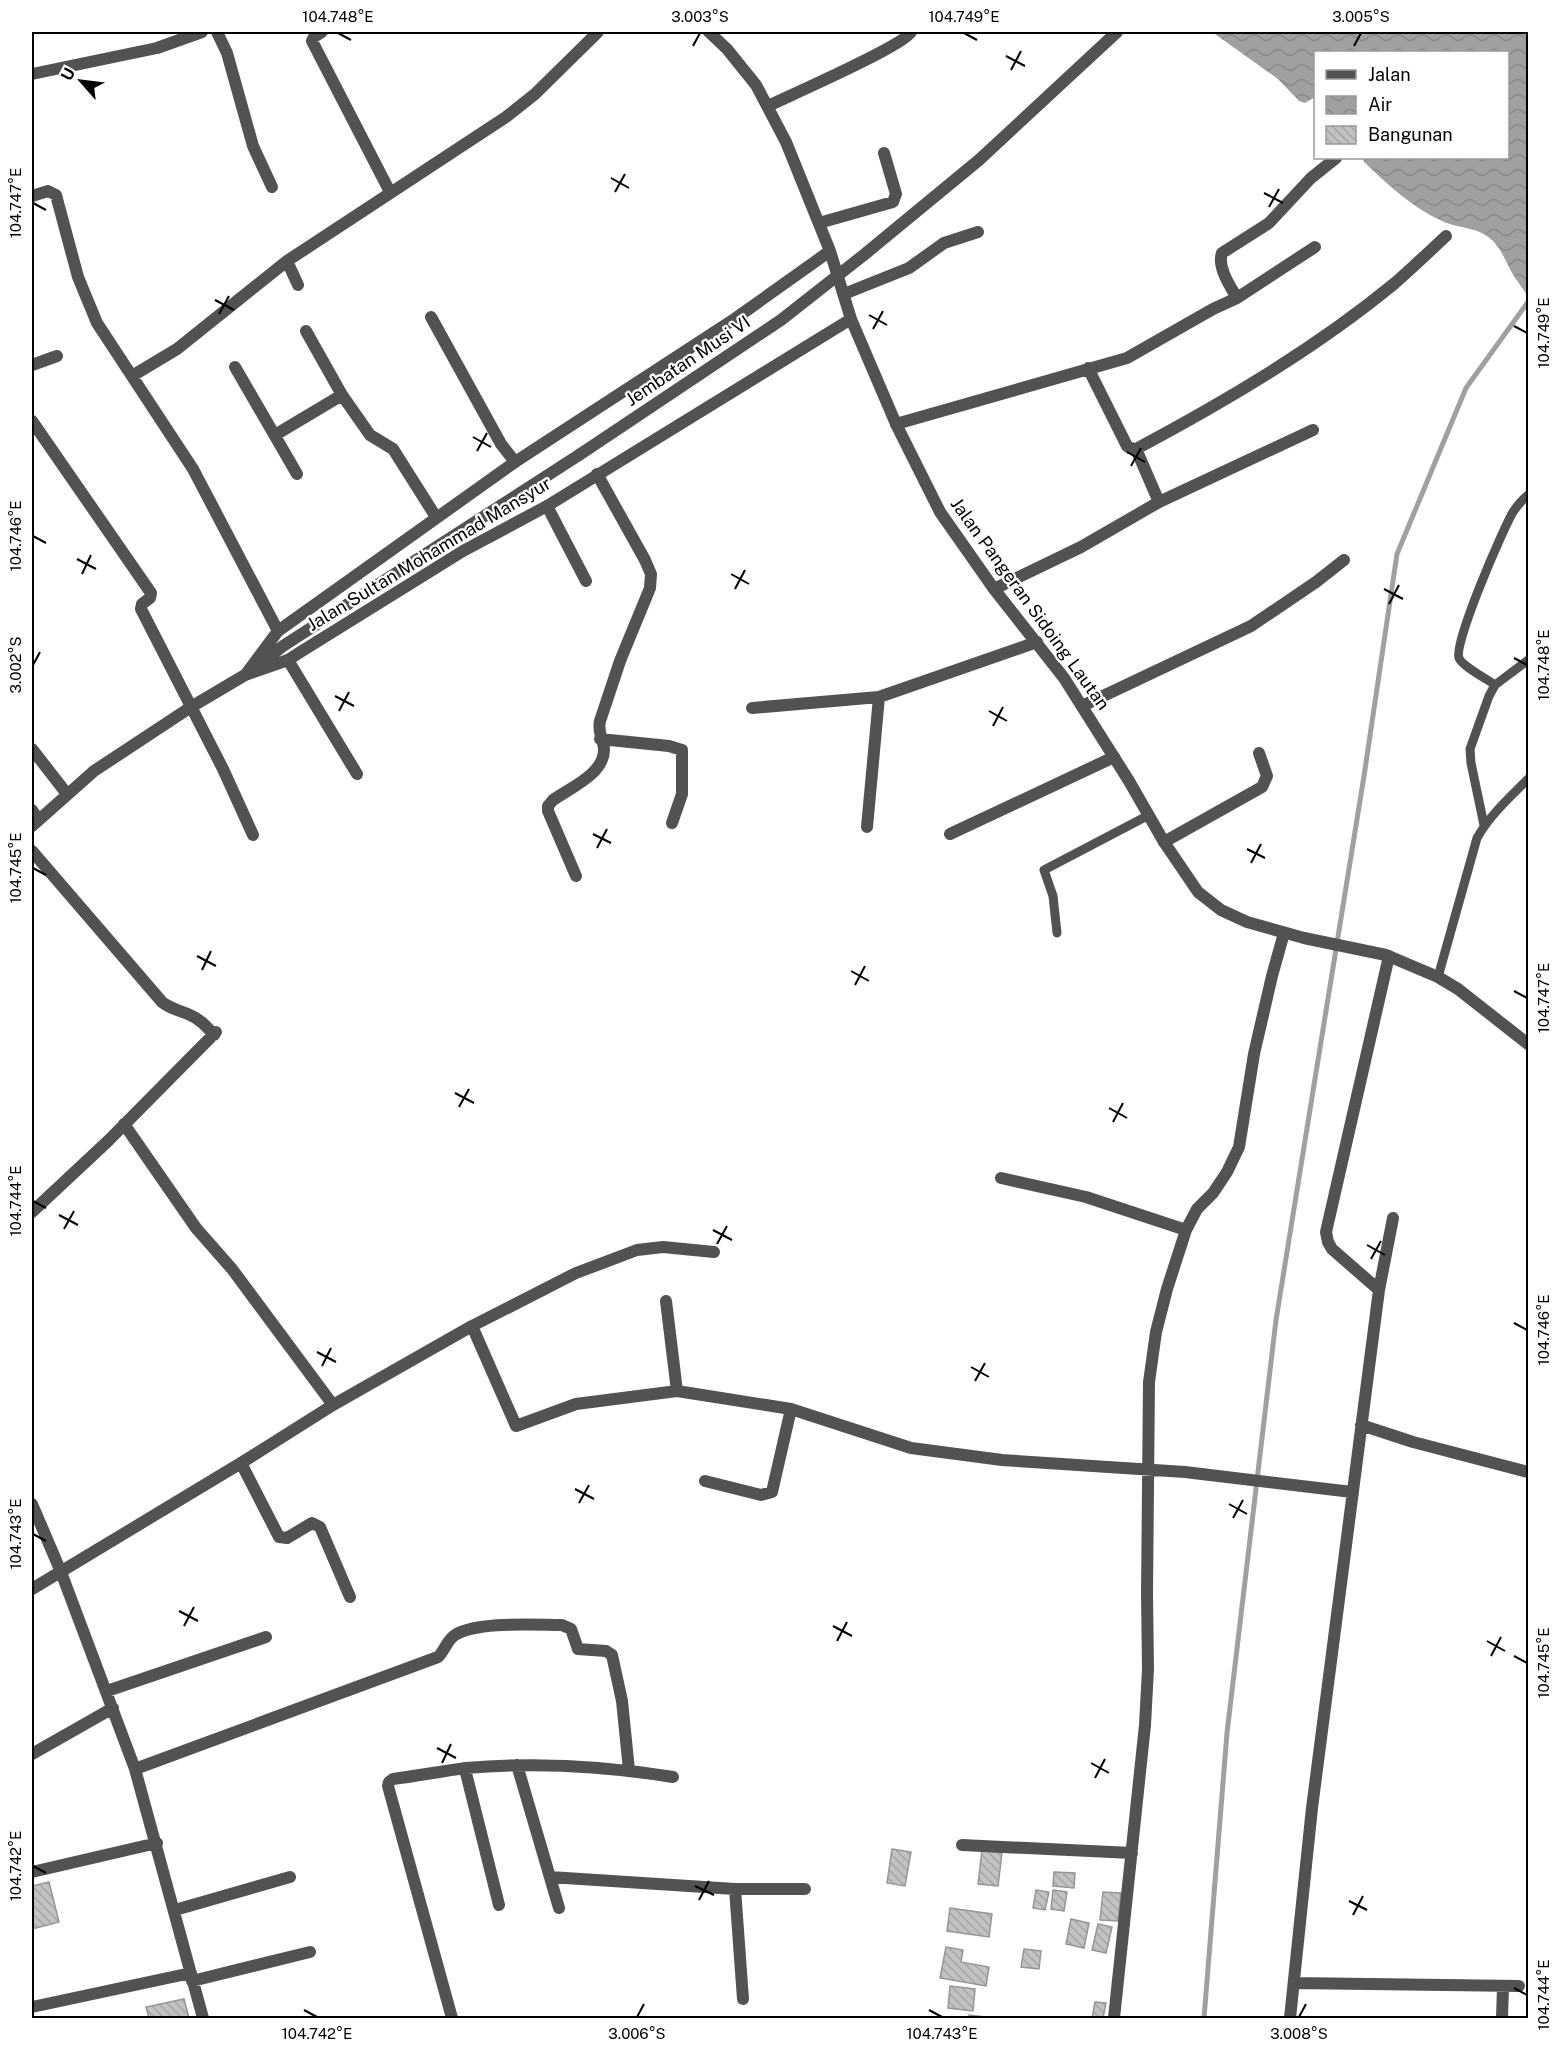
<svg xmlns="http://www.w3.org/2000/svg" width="1560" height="2050" font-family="'Public Sans',sans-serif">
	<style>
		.water { fill: url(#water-waves) }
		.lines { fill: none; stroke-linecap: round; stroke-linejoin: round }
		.stream { stroke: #a0a0a0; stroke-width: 5 }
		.building { fill: url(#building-back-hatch); stroke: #969696; stroke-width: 1.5 }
		.service { stroke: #525252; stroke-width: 9 }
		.minor { stroke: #525252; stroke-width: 12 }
		.tertiary { stroke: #525252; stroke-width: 12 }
		.tertiary-bridge { stroke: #525252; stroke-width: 12 }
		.ticks { fill: none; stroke: #000; stroke-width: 2 }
		.labels { text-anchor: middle; stroke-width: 4.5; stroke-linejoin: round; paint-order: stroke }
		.street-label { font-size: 18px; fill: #000; stroke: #fff }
		.neatline { fill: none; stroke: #000; stroke-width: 2 }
		.ticks-label { font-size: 15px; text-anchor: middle; fill: #000 }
	</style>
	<defs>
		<pattern id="water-waves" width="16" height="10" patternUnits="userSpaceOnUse" patternTransform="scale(1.5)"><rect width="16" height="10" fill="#a0a0a0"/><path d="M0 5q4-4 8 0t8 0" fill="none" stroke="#888"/></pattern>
		<pattern id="building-back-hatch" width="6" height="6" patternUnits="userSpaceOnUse" patternTransform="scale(1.5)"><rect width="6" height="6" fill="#c2c2c2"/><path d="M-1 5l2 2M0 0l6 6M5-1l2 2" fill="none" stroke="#a5a5a5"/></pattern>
	</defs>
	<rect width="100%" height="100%" fill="#fff"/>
	<!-- water -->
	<path class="water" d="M1212,32H1528V296C1523,289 1517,281 1512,273C1506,262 1502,250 1493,241C1478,226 1459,229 1442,221C1413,208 1387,184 1364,162L1363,158H1508V52H1316L1315,97L1305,103L1299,101L1278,79Z"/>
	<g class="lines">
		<!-- stream -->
		<path class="stream" d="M1204,2018L1227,1733L1276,1320L1364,776L1397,554L1466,388L1528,302"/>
	</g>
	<!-- building -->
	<path class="building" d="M892,1849L911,1852L905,1886L887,1883Z
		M982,1850L1002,1853L998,1886L978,1884Z
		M1054,1872L1075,1873L1074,1888L1053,1886Z
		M49,1882L59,1922L32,1929V1886Z
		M1036,1890L1049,1892L1045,1910L1033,1908Z
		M1053,1890L1067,1892L1064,1911L1051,1909Z
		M1103,1892L1121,1893L1118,1921L1100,1920Z
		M950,1908L992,1914L989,1937L947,1931Z
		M1071,1919L1089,1923L1084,1948L1066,1944Z
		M1098,1924L1112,1927L1106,1953L1092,1950Z
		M946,1947L963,1950L961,1962L989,1967L986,1986L940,1978Z
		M1024,1949L1041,1951L1039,1969L1021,1967Z
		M950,1986L975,1989L973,2011L948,2008Z
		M184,1999L189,2018H149L146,2007Z
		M1095,2002L1106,2003L1103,2018H1092Z
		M969,2015L994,2018H969Z"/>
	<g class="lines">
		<!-- service -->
		<path class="service" d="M1495,685C1487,679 1462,666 1459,658C1453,644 1503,529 1513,512C1517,506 1522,500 1528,495
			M1484,825L1471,763L1470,749L1489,696L1495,685L1528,660
			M1057,933L1053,896L1044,870L1149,815
			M1438,977L1477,838C1490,815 1509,798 1528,779"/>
		<!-- minor -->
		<path class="minor" d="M217,32L227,53L253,146L272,187
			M322,32L314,37L312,41L390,192
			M32,74L157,48L202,32
			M768,106C791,95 903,46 911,32
			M32,196L48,191L56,195L78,277L97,323L193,469L278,631
			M819,223L893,202L896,194L884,153
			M287,261L298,285
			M844,294L909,268L944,243L978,232
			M1237,298L1315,247
			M431,317L501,444L515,462
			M306,331L342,395L370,435L393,449L436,517
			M32,365L57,356
			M235,367L297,474
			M1088,368L1127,446L1130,448L1136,449C1226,401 1316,348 1395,283C1412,268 1429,252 1446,236
			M132,376L177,349L287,261L506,117L535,94L598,32
			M32,421L151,593L150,598L142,604L141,609L223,769L253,835
			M896,424L1127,358L1213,309L1237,298C1230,286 1217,267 1222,253L1269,223L1311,178L1336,158
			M275,435L342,395
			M1136,449L1159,502
			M547,506L586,581
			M994,589L1081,547L1159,502L1313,430
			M288,660L357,774
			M1082,706L1251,626L1316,582L1344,560
			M752,708L879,697L1037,642
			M600,739L669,746L682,750V794L672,823
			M32,749L67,794
			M32,810L38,819
			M867,827L879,697
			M950,834L1114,757
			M1164,842L1262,787L1267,776L1259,753
			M32,851L162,1002C172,1010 180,1010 190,1015C200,1019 207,1027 214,1035
			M576,876L548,811V806L553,800C570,788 604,774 604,750C604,740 597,733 600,721L620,661L650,588L651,574L645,560L597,474
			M124,1124L196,1228L232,1269L333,1405
			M1001,1178L1086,1197L1186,1230L1197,1209L1213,1193L1227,1172L1239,1147L1254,1054L1272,976L1284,933
			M32,1212L108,1141L216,1032
			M1379,1290L1393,1218
			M666,1301L677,1391
			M472,1326L516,1426L576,1404L677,1391L791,1409L911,1448L1002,1460L1185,1472L1352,1492
			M1361,1425L1413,1442L1528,1472
			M241,1463L279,1537L287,1538L312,1523L320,1527L350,1597
			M705,1481L761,1495L772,1492L791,1409
			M32,1504L61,1572L135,1769L203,2018
			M32,1589L241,1463L333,1405L472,1326L576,1273L637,1250L663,1247L714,1252
			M107,1691L266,1637
			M32,1754L113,1708
			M517,1765L559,1908
			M135,1769L438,1657C445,1650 447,1640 455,1635C477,1621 536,1625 562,1625L571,1629L578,1649L606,1651L612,1655L622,1701L629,1770
			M465,1769L499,1905
			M962,1845L1132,1853
			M32,1872L157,1843
			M550,1877L735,1889H805
			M735,1889L743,1999
			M175,1910L290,1877
			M192,1981L310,1952
			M1294,1983L1519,1986
			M32,2007L191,1973
			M452,2018L388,1786L389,1782L393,1779C417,1776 442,1771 466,1768C536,1762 605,1766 673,1777
			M1114,2018L1145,1725L1148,1669L1147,1593L1149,1382L1156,1332L1167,1289L1186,1230
			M1290,2018L1312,1808L1379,1290L1332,1249L1328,1242L1326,1232L1389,956
			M1502,2018L1503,1987"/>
		<!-- tertiary -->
		<path class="tertiary" d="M709,32L727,49L756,85L786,142L830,251L851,319L896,424L940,512L994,589L1064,678L1129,781L1164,842L1198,892L1221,910L1247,922L1304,938L1386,955L1438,977L1458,989L1528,1044
			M256,667L283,646L579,455
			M246,674L278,631L515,462L736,318L830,251
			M32,826L94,771L191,707L245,675L288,660L302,651L463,551L547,506L851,319"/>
		<!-- tertiary-bridge -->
		<path class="tertiary-bridge" d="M579,455L781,320L865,254L979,160L1117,32"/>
	</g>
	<!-- ticks -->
	<path class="ticks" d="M338,33L351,40M964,33L977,40M693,46L700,33M1354,46L1361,33M1006,56L1025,66M1011,70L1021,51M611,178L629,188M615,192L625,174M1264,193L1283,203M33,203L46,210M1269,207L1279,189M215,300L234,310M219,314L229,296M869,315L887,325M1514,326L1527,333M873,329L883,311M473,437L491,447M477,451L487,433M1127,452L1145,462M1131,466L1141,448M33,536L46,543M77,559L96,569M82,574L91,555M731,574L749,584M735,589L745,570M1384,589L1403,599M1389,604L1399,585M1514,658L1527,665M33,665L40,652M335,696L354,706M339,711L349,692M989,711L1007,721M993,726L1003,707M593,834L611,843M597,848L607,829M1247,849L1265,858M1251,863L1261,844M33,868L46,875M197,956L216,966M202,970L211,951M851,971L869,981M855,985L865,966M1514,991L1527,998M455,1093L474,1103M459,1107L469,1089M1109,1108L1127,1118M1113,1122L1123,1103M33,1201L46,1208M59,1215L78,1225M64,1229L74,1211M713,1230L732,1240M717,1244L727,1226M1367,1245L1385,1255M1371,1259L1381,1241M1514,1323L1527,1330M317,1352L336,1362M322,1366L331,1348M971,1367L989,1377M975,1381L985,1363M575,1489L594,1499M579,1503L589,1485M1229,1504L1247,1514M1233,1518L1243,1500M33,1534L46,1541M179,1611L198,1621M184,1626L194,1607M833,1626L852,1636M837,1641L847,1622M1487,1641L1505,1651M1491,1656L1501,1637M1514,1656L1527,1663M437,1748L456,1758M442,1763L451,1744M1091,1763L1109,1773M1095,1778L1105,1759M33,1866L46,1873M695,1886L714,1895M699,1900L709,1881M1349,1901L1367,1910M1353,1915L1363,1896M1514,1988L1527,1995M304,2010L317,2017M929,2010L942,2017M637,2017L644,2004M1299,2017L1306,2004"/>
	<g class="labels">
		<!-- street labels -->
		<g class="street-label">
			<text transform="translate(688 361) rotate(-34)" y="6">Jembatan Musi VI</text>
			<text transform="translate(429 554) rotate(-31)" y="6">Jalan Sultan Mohammad Mansyur</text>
			<text transform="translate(1030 604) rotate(54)" y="6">Jalan Pangeran Sidoing Lautan</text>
		</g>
	</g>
	<!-- border -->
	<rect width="1560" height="2050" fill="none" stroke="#ffffff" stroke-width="66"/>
	<!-- legend -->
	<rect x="1314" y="51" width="195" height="108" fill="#ffffff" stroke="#999999" stroke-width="1.5"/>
	<rect x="1326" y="70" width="30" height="9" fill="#525252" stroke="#999999" stroke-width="1.5"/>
	<text x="1368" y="81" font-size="18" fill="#000000">Jalan</text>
	<rect x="1326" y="96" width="30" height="18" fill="url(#water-waves)" stroke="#999999" stroke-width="1.5"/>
	<text x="1368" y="111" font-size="18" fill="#000000">Air</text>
	<rect x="1326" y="126" width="30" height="18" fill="url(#building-back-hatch)" stroke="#999999" stroke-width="1.5"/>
	<text x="1368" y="141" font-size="18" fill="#000000">Bangunan</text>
	<!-- north arrow -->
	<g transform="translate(81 81) rotate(298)" stroke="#ffffff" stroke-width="4.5" paint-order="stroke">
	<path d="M0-4.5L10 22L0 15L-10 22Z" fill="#000000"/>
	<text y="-9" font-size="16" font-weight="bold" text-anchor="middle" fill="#000000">U</text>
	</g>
	<rect x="33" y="33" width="1494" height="1984" class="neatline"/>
	<g class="ticks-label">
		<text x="338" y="22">104.748°E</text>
		<text x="700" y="22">3.003°S</text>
		<text x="964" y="22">104.749°E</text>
		<text x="1361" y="22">3.005°S</text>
		<text transform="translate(16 203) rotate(-90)" y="5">104.747°E</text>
		<text transform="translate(1544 333) rotate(-90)" y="5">104.749°E</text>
		<text transform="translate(16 536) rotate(-90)" y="5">104.746°E</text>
		<text transform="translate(16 665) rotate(-90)" y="5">3.002°S</text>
		<text transform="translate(1544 665) rotate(-90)" y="5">104.748°E</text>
		<text transform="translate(16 868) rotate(-90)" y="5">104.745°E</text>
		<text transform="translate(1544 998) rotate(-90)" y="5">104.747°E</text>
		<text transform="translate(16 1201) rotate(-90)" y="5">104.744°E</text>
		<text transform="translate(1544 1330) rotate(-90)" y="5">104.746°E</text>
		<text transform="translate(16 1534) rotate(-90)" y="5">104.743°E</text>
		<text transform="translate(1544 1663) rotate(-90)" y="5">104.745°E</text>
		<text transform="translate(16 1866) rotate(-90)" y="5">104.742°E</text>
		<text transform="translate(1544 1995) rotate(-90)" y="5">104.744°E</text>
		<text x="317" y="2039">104.742°E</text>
		<text x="637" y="2039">3.006°S</text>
		<text x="942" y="2039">104.743°E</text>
		<text x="1299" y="2039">3.008°S</text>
	</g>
</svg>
